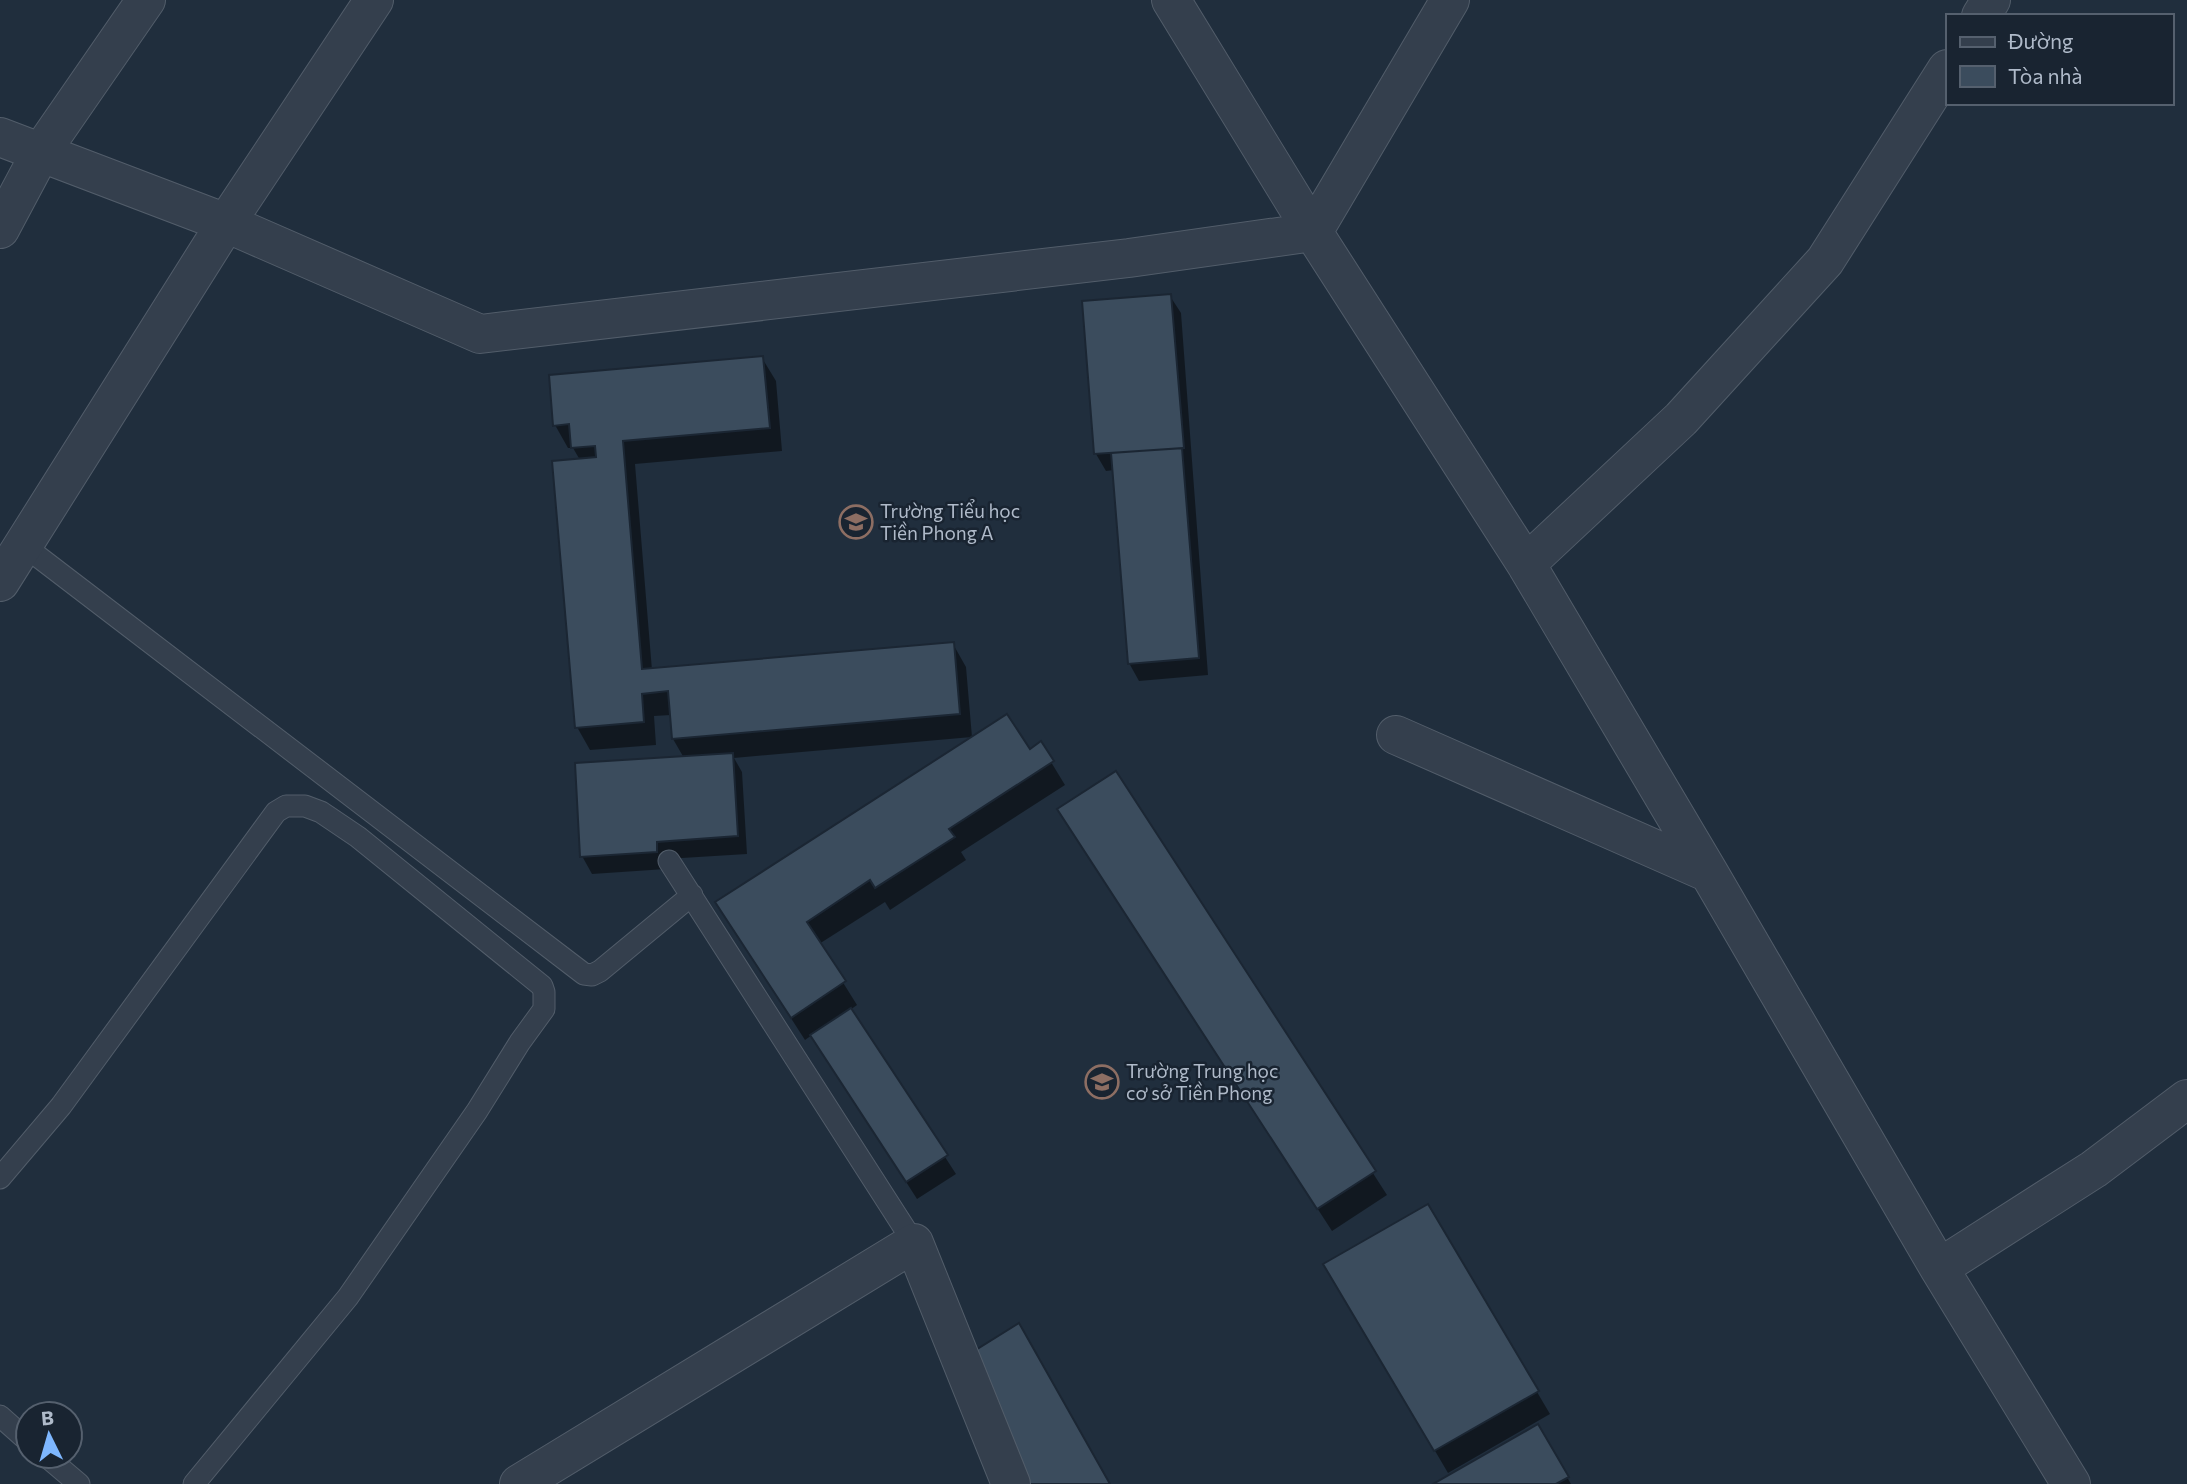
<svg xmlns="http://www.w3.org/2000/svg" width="2187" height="1484" font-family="Commissioner,sans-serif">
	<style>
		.shadow { fill: #0007 }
		.building { fill: #3b4c5d; stroke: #1b2633; stroke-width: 2 }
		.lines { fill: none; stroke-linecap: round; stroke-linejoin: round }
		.lane-casing { stroke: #525d6a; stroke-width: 23 }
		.street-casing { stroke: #525d6a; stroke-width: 40 }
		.lane { stroke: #343f4d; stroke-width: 21 }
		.street { stroke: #343f4d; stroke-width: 38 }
		.labels { text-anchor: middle; stroke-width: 5; stroke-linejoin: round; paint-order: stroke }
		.poi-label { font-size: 19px; fill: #afbac9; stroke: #192431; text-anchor: start }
	</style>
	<rect width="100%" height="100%" fill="#202e3d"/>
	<!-- shadow -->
	<path class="shadow" d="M1170,296L1181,313L1208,675L1139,681L1129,663L1114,470L1106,471L1096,454Z
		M762,358L776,381L782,451L635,464L652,670L953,644L966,667L972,737L734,758L742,772L747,854L666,859V869L592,874L582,856L684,758L673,739L671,715L654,716L656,745L590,750L577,727L580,460L573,448H568L555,425Z
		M1040,744L1065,785L961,852L966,860L890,910L885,902L819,944L857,1005L850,1010L956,1174L917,1199L812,1035L805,1040L731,925Z
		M1115,773L1387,1195L1332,1231L1073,832Z
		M1427,1206L1550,1414L1448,1473L1326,1265Z
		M1537,1426L1571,1484H1437Z"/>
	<!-- building -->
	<path class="building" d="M1171,294L1184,448L1094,454L1082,301Z
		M763,356L770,428L623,441L642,669L954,642L960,714L672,739L668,691L642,694L644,722L575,728L552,461L596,457L595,446L571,448L569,424L553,426L549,375Z
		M1182,448L1199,658L1128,664L1111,453Z
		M1007,714L1030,749L1041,741L1054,761L949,829L955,837L875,888L870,880L807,922L846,981L791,1018L715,902Z
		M733,753L738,836L657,842V852L580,857L575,763Z
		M1116,771L1376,1171L1317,1209L1057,809Z
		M851,1008L948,1155L906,1182L810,1035Z
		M1428,1204L1539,1391L1434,1451L1323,1264Z
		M1019,1323L1110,1484H1027L971,1353Z
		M1538,1424L1569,1477L1556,1484H1433Z"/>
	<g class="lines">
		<defs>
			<path id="lane" d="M23,545L584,974L592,975L600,971L692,895
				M669,861L914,1243
				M0,1178L61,1106L276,812L286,806H305L321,812L358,837L542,986L544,992V1009L520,1042L477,1111L348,1297L194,1484
				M0,1416L28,1441
				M46,1456L79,1484"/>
			<path id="street" d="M1171,0L1313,232L1526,564L1709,873L1939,1268L2071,1484
				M1981,16L1991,0
				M0,137L226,223L480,334L1129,258L1313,232L1450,0
				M0,229L41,152L146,0
				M1526,564L1681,419L1825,261L1947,69
				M0,582L226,223L374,0
				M1396,735L1709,873
				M1939,1268L2094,1169L2187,1099
				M519,1484L914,1243L1011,1484"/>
		</defs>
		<!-- lane casing -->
		<use href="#lane" class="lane-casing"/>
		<!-- street casing -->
		<use href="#street" class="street-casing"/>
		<!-- lane -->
		<use href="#lane" class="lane"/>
		<!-- street -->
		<use href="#street" class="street"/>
	</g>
	<!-- icons -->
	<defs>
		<symbol id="school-ring" viewBox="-11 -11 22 22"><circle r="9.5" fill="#192431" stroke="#8d6e63" stroke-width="1.5"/><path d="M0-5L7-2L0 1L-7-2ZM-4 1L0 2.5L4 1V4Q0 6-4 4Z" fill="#8d6e63"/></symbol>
	</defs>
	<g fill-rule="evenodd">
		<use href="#school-ring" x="837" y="503" width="38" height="38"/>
		<use href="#school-ring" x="1083" y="1063" width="38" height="38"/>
	</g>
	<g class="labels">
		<!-- poi labels -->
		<g class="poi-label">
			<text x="880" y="518">Trường Tiểu học<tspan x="880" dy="22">Tiền Phong A</tspan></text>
			<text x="1126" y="1078">Trường Trung học<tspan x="1126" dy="22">cơ sở Tiền Phong</tspan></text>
		</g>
	</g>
	<!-- legend -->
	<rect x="1946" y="14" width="228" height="91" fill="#192431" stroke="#55606e" stroke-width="2"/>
	<rect x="1960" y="37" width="35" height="10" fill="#343f4d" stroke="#55606e" stroke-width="2"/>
	<text x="2008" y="49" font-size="21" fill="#afbac9">Đường</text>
	<rect x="1960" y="66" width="35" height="21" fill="#3b4c5d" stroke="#55606e" stroke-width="2"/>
	<text x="2008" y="84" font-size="21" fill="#afbac9">Tòa nhà</text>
	<!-- north arrow -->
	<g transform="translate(49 1435) rotate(355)"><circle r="33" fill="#192431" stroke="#55606e" stroke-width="2"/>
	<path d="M0-5L12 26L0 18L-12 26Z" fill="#7eb7ff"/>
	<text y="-10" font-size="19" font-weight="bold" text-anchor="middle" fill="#afbac9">B</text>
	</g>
</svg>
